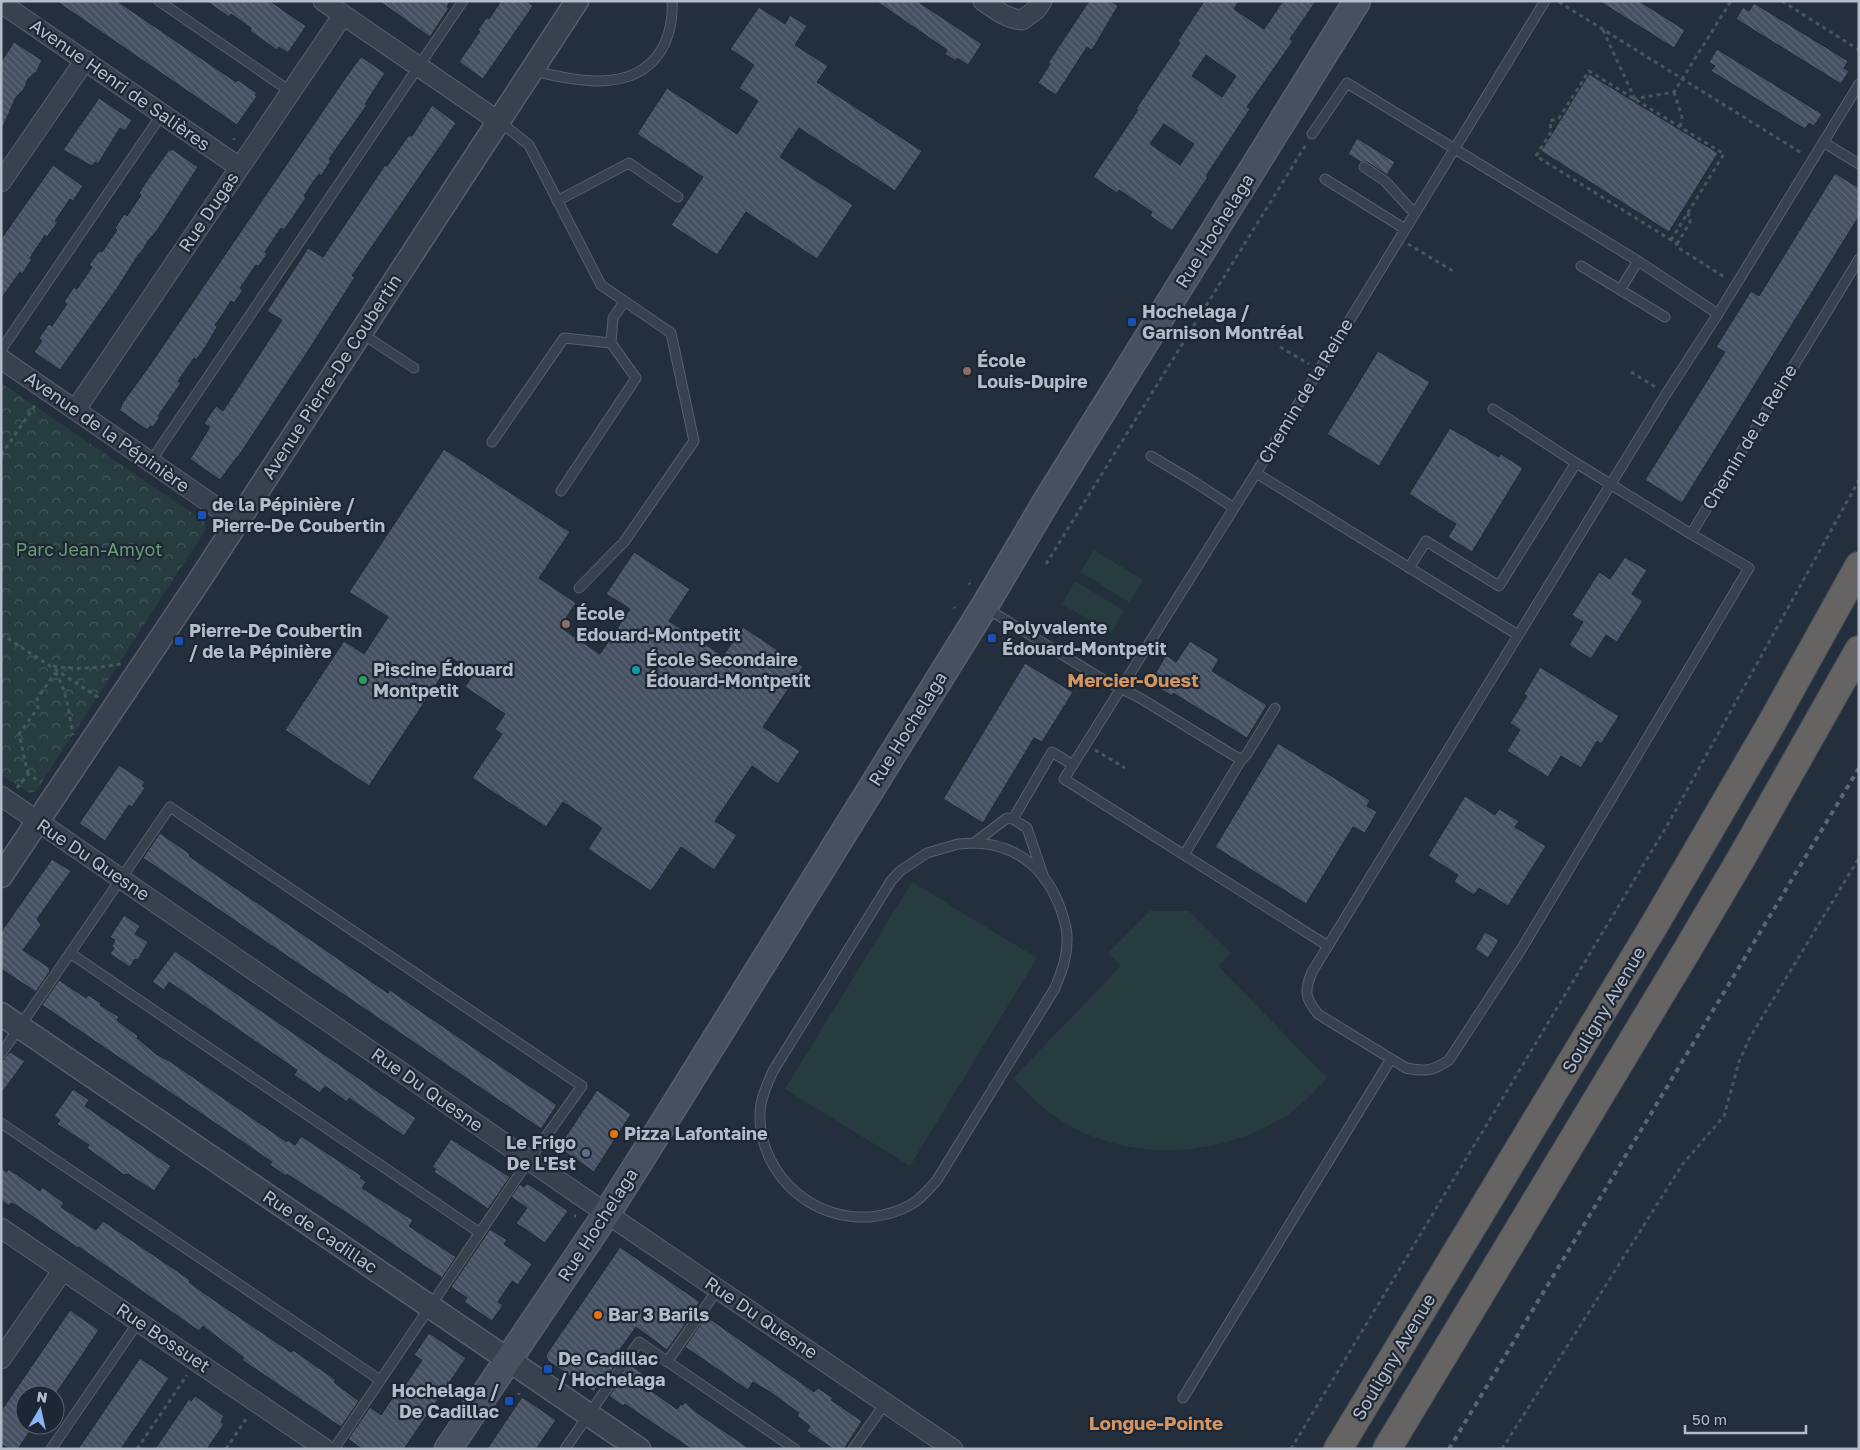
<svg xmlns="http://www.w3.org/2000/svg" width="1860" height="1450" font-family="'Golos Text',sans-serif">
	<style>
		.grass { fill: #263c3f }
		.park { fill: url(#park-crowns) }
		.building { fill: url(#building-back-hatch); stroke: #1f2835; fill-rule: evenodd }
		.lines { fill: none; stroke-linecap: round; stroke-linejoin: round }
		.service-casing { stroke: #565f6c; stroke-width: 11 }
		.minor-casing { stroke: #565f6c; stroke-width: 21 }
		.tertiary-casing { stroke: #565f6c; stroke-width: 25 }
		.secondary-casing { stroke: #565f6c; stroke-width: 29 }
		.trunk-casing { stroke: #434c59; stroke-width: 30 }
		.path { stroke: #44595c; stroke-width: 3; stroke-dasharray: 4 4; stroke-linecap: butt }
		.service { stroke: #38414e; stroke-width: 9 }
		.minor { stroke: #38414e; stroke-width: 19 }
		.tertiary { stroke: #38414e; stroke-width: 22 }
		.secondary { stroke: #465061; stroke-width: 26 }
		.trunk { stroke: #656462; stroke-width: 28 }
		.rail { stroke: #5a6575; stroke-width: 4; stroke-dasharray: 5 5; stroke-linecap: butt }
		.transit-dot { fill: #1a4fb4; stroke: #1d2633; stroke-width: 2 }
		.education-dot { fill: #8d6e63; stroke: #1d2633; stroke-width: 2 }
		.culture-dot { fill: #0f9aa8; stroke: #1d2633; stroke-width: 2 }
		.leisure-dot { fill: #2e9e5b; stroke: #1d2633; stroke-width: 2 }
		.food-dot { fill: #e8710a; stroke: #1d2633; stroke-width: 2 }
		.service-dot { fill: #5c6f8a; stroke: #1d2633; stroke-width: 2 }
		.labels { text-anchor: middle; stroke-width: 4.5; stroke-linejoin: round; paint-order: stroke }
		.street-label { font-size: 18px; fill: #b4bcc9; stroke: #1d2633 }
		.poi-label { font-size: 18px; font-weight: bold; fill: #b4bcc9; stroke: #1d2633; text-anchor: start }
		.park-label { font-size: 18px; fill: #6b9a76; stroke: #1d2633 }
		.neighbourhood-label { font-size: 19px; font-weight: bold; fill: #d59563; stroke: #1d2633 }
	</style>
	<defs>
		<pattern id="park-crowns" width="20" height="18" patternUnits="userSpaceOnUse" patternTransform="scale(1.25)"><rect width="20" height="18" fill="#263c3f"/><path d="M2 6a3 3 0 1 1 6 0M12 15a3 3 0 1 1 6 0" fill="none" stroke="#435659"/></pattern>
		<pattern id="building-back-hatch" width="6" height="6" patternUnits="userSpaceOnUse" patternTransform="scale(1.25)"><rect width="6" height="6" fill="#455162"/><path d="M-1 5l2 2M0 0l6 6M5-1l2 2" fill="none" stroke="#5d6877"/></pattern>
	</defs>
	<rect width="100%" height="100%" fill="#242f3e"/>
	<!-- grass -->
	<path class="grass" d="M1094,550L1143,580L1129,602L1080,572Z
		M1075,581L1124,611L1111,633L1062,604Z
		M912,882L1037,958L910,1166L785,1089Z
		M1150,911H1189L1231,953L1218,966L1327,1078C1312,1095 1296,1111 1275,1122C1207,1161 1113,1161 1049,1112C1036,1102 1024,1090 1013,1078L1121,966L1108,953Z"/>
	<!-- park -->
	<path class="park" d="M1,383L204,521L206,529L36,791L30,793L1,775Z"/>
	<!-- building -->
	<path class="building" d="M56,1H117L236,82L238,80L257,93L255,95L257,96L237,125Z
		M206,1H270L306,26L288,53L279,47L277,50L250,31L251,28L231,14L229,17Z
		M379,1H450L447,7L449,8L430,37Z
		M501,1H526L533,6L483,79L459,62L480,31L478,30L487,17L489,19Z
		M876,1H917L982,44L968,65L957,58L956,61L945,54L947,50Z
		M1089,1H1110L1118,6L1092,50L1087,47L1056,95L1038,83L1050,64L1048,63Z
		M1204,1H1239L1234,9L1264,29L1283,1H1316L1290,39L1293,41L1247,107L1250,109L1206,176L1208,177L1172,231L1150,216L1152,212L1119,190L1117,193L1093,177L1138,110L1136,109L1180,43L1178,41ZM1206,55L1236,76L1222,97L1192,76ZM1164,124L1194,144L1180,165L1150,144Z
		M1599,1H1639L1685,30L1674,48Z
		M1754,3L1848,61L1844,68L1849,71L1841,84L1736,19L1743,7L1749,11Z
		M759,7L785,24L790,15L807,26L795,45L828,66L817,82L922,151L895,191L799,128L780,157L853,205L817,259L746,212L717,255L671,225L703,177L637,134L667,88L737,134L758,101L739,88L754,65L730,49Z
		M14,42L42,60L37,71L28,79L24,89L16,97L1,131V62Z
		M1717,49L1822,114L1814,126L1809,123L1805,129L1711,71L1715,66L1709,62Z
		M362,57L385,73L365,104L367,105L329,159L331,161L321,176L319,174L311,185L304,196L306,198L284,230L281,228L265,252L267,254L259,266L256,265L240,288L243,290L234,303L231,301L223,314L215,325L217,327L206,346L196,360L194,358L178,381L181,383L158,416L160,417L153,427L150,426L147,430L119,410L122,406L121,405L150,365L346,77L360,58Z
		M1589,74L1718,153L1669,232L1541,151Z
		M99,98L132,120L125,131L120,128L98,164L95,162L92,166L63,150Z
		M432,105L456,123L352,276L355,277L310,348L238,457H237L220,480L190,459L210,427L204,423L216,406L223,411L282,320L267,311L308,248L323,257L385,165L387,166L409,135L412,136Z
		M1357,138L1395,162L1387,175L1367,162H1361L1348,154Z
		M172,149L198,167L156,232L147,242L143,250L138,255L118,287L60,370L34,352L42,341L39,338L49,324L52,326L67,304L64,302L74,287L77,289L92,267L89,265L99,251L102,252L117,230L115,228L124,214L127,216L141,195L139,193L146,182L169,150L170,151Z
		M53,165L83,186L73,201L70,199L55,221L58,222L47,237L45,235L30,258L32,259L22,274L20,272L1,299V239Z
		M1835,173L1859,188V216L1682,503L1645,480L1725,352L1716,347L1751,291L1759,296Z
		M1378,351L1430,382L1379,466L1327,434Z
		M1450,428L1499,457L1501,454L1523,468L1472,552L1448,537L1456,524L1409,494Z
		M444,449L570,532L539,578L576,603L560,627L600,654L630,609L606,594L634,552L690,589L669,621L723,656L743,627L803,667L763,727L800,751L778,784L752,766L715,821L737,835L714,870L681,847L651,891L588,849L602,828L563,802L546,827L472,778L502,734L495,729L505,714L465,687L474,673L453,659L369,786L285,730L344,641L364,654L388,617L349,592Z
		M1625,557L1647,570L1632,594L1643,601L1617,642L1606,635L1591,659L1569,645L1583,622L1572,615L1599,572L1610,579Z
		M1190,641L1219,659L1212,671L1267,705L1247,738L1173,693L1172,696L1150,683L1166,655L1176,662Z
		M1025,663L1073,692L1042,742L1034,738L983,823L943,799Z
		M1540,667L1619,716L1601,744L1597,741L1581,768L1561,756L1548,777L1507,751L1520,730L1510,723L1527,696L1524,694Z
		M1278,743L1370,800L1367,806L1377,812L1365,833L1353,827L1306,904L1215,847Z
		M119,765L145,782L142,786L145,788L132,807L129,805L105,841L80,824V822Z
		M1465,796L1495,815L1499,809L1519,821L1515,827L1546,846L1508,906L1479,888L1474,895L1454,882L1458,875L1428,856Z
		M160,833L190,854L189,856L388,993L390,990L557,1105L541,1129L143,858Z
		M52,859L71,871L37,919L41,925L23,950L50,968L49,970L50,971L36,992L1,969V932Z
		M124,915L140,926L135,934L148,942L138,960L135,959L130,967L110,954L114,948L112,946L115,940L110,937Z
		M1485,932L1499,940L1488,958L1475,949Z
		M175,951L416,1118L404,1136L349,1098L347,1102L325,1086L320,1093L294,1075L297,1070L169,982L164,990L152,982Z
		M59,980L86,998L88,995L101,1003L100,1005L119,1017L117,1020L119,1022L138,1036L137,1038L156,1054L171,1062L287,1142L288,1140L295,1145L301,1136L362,1176L360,1178L366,1182L362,1188L413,1220L409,1226L456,1257L442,1278L356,1219L287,1174L286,1176L270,1165L272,1162L42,1005Z
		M10,1052L25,1061L1,1094V1062Z
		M73,1089L89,1100L85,1106L171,1166L154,1191L128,1174L124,1175L87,1148L89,1145L57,1124L60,1120L54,1116Z
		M597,1090L631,1114L594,1172L561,1149L564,1143L562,1142Z
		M451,1139L510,1177L488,1209L434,1172L436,1169L432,1167Z
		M1,1168L7,1172L8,1169L16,1174L40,1191L42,1187L64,1203L61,1207L96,1230L103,1221L177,1271L190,1280L189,1282L201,1291L289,1351L292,1352L293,1350L336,1380L334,1382L336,1384L359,1401L341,1427L242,1360L244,1358L203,1326L199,1331L79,1247L78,1248L16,1205L11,1203L9,1206L1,1200Z
		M520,1184L524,1187L527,1184L530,1185L568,1211L545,1243L516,1223L527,1208L511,1197Z
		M490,1229L507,1240L504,1244L532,1264L518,1285L512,1281L498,1302L503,1305L492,1321L464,1302L467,1298L451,1287Z
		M620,1247L700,1302L695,1308L696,1309L667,1350L636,1327L616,1355L620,1358L599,1389L596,1388L594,1392L548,1361L546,1355Z
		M70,1310L99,1330L55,1395H25V1425H34L18,1449H9L1,1444V1411Z
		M706,1316L814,1392L818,1388L833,1398L831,1400L862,1421L844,1449H833L807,1431L810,1426L797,1416L799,1413L770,1392L753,1382L748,1390L685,1347Z
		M429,1333L466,1358L404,1449H362L348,1439L370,1407L381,1415L399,1388L402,1390L422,1360L414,1355Z
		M140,1358L169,1378L121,1449H78Z
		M630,1365L645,1375L640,1383L677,1409L681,1404L683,1405L685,1402L696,1412L750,1449H691L625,1404L623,1406L609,1396Z
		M195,1396L224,1416L221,1422L224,1424L207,1449H155L189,1399L191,1401Z
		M522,1397L556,1420L536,1449H487Z"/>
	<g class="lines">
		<defs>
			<path id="service" d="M159,1L291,92
				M533,71C578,81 640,96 665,43C671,29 673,16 672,1
				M499,121L529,145L601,285L671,333L694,441L624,542L579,588
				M1312,134L1347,83L1638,261L1718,314
				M1823,142L1859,164
				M1364,167L1385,181L1414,213
				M1325,179L1405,229
				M557,201L629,163L678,197
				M1581,266L1665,317
				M1620,290L1638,261
				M361,333L414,368
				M1,350L162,114
				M1493,409L1576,463
				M492,442L564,338L611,343
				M1151,456L1196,483L1234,508
				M151,461L463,1
				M1256,473L1518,635
				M561,491L636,378L611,343L613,318L624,302
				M1691,534L1749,568L1522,948L1449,1060C1433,1071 1425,1072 1406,1068L1318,1014C1305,998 1304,991 1312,972L1666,394L1718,314L1859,84
				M1409,568L1426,541L1499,586L1576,463L1691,534L1859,259
				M986,608L1102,679L1140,698L1241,760L1184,855
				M1241,760L1247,754L1275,708
				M1013,819L1052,752L1073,765
				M974,843C1018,844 1047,870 1061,910C1064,919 1067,928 1067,936C1068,955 1062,971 1055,988L937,1180C929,1189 922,1198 912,1204C861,1233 796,1212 770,1159C762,1142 758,1122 761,1104C763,1093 768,1082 773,1071L891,881L900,871L927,853L958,844L974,843L1007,818L1013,819L1027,828L1044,878
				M1328,946L1064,779L1256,473L1545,1
				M70,953L480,1233
				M1,1054L170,807L582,1086L529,1160L334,1449
				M1,1123L380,1380
				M667,1362L718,1289
				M1183,1398L1391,1059
				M51,1449L139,1321
				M565,1449L639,1342L795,1449
				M853,1449L886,1402"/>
			<path id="minor" d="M323,1L498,121
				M983,1C996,10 1007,19 1022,20L1037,9L1042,1
				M1,3L239,167
				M1,182L85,60
				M1,359L238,522
				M76,409L343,15
				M1,796L578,1194L953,1449
				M1,1228L325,1449
				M1,1359L63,1270"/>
			<path id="tertiary" d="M1,876L199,581L577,1
				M1,1014L639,1449"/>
			<path id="secondary" d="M448,1449L607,1213L658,1132L984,607L1049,497L1357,1"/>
			<path id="trunk" d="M1338,1449L1656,922L1770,726L1859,566
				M1387,1449L1686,952L1742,857L1859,650"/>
		</defs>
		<!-- service casing -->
		<use href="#service" class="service-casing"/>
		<!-- minor casing -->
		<use href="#minor" class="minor-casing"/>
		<!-- tertiary casing -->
		<use href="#tertiary" class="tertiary-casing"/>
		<!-- secondary casing -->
		<use href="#secondary" class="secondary-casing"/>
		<!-- trunk casing -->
		<use href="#trunk" class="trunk-casing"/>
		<!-- path -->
		<path class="path" d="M1782,1L1859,50
			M1559,2L1803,154
			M1603,30L1634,97
			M1674,92L1682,117L1680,127
			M1633,99L1674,92L1731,1
			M234,138V140
			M1671,240L1724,154L1589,71L1559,118L1550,121L1551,132L1536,156L1671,240L1677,244V247L1726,278
			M1408,244L1453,271
			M1677,244L1690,222V216L1687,214
			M1280,347L1309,364
			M1631,372L1657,388
			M1,455L36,404
			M1046,564L1307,143
			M969,583L970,584
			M954,607L955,608
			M1,634L99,698
			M53,666C76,670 98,668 121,664
			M55,672C67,690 69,715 73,735
			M1095,750L1125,768
			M28,774L19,734L38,708L37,699L55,673
			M17,788L28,774L41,782
			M574,1216H576
			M519,1393V1395
			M137,1449L187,1375
			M226,1449L248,1416
			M1291,1449L1668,824L1859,480
			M1502,1449L1682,1165L1724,1116L1739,1062L1749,1039L1859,858"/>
		<!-- service -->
		<use href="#service" class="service"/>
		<!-- minor -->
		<use href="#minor" class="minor"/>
		<!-- tertiary -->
		<use href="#tertiary" class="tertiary"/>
		<!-- secondary -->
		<use href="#secondary" class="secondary"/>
		<!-- trunk -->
		<use href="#trunk" class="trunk"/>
		<!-- rail -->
		<path class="rail" d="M1449,1449L1859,768"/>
	</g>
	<!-- markers -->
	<g class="transit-dot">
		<rect x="1127" y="317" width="10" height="10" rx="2.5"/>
		<rect x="197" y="510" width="10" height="10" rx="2.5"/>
		<rect x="987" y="633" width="10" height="10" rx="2.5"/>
		<rect x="174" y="636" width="10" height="10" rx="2.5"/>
		<rect x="543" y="1364" width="10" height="10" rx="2.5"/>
		<rect x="504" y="1396" width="10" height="10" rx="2.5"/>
	</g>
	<g class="education-dot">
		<circle cx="967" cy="371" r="5"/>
		<circle cx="566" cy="624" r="5"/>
	</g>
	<circle class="culture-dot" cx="636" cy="670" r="5"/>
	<circle class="leisure-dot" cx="363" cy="680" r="5"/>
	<g class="food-dot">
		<circle cx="614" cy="1134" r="5"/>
		<circle cx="598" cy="1315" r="5"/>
	</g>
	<circle class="service-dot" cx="586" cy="1153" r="5"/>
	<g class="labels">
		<!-- street labels -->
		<g class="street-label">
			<text transform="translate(120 85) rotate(35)" y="6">Avenue Henri de Salières</text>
			<text transform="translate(209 212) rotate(-56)" y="6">Rue Dugas</text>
			<text transform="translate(1215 231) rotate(-58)" y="6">Rue Hochelaga</text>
			<text transform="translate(332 377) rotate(-57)" y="6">Avenue Pierre-De Coubertin</text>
			<text transform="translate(1306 391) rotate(-59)" y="6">Chemin de la Reine</text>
			<text transform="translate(107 432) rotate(35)" y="6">Avenue de la Pépinière</text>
			<text transform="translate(1750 437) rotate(-59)" y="6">Chemin de la Reine</text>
			<text transform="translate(908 729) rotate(-58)" y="6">Rue Hochelaga</text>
			<text transform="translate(93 860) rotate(34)" y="6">Rue Du Quesne</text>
			<text transform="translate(1604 1010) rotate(-59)" y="6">Souligny Avenue</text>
			<text transform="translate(427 1090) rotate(35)" y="6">Rue Du Quesne</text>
			<text transform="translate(598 1225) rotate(-57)" y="6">Rue Hochelaga</text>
			<text transform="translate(320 1232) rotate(34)" y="6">Rue de Cadillac</text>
			<text transform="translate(761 1318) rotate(34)" y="6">Rue Du Quesne</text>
			<text transform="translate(163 1338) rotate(34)" y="6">Rue Bossuet</text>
			<text transform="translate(1394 1357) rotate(-59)" y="6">Souligny Avenue</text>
		</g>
		<!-- poi labels -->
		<g class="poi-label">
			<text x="1142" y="318">Hochelaga /<tspan x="1142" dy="21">Garnison Montréal</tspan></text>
			<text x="977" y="367">École<tspan x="977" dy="21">Louis-Dupire</tspan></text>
			<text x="212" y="511">de la Pépinière /<tspan x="212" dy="21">Pierre-De Coubertin</tspan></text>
			<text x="576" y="620">École<tspan x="576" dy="21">Edouard-Montpetit</tspan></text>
			<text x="1002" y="634">Polyvalente<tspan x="1002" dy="21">Édouard-Montpetit</tspan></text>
			<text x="189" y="637">Pierre-De Coubertin<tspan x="189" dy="21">/ de la Pépinière</tspan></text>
			<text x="646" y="666">École Secondaire<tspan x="646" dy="21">Édouard-Montpetit</tspan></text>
			<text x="373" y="676">Piscine Édouard<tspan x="373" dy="21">Montpetit</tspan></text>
			<text x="624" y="1140">Pizza Lafontaine</text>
			<text x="576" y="1149" text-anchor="end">Le Frigo<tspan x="576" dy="21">De L'Est</tspan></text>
			<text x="608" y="1321">Bar 3 Barils</text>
			<text x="558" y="1365">De Cadillac<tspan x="558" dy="21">/ Hochelaga</tspan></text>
			<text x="499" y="1397" text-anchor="end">Hochelaga /<tspan x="499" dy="21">De Cadillac</tspan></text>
		</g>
		<!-- park labels -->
		<g class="park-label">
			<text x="89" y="556">Parc Jean-Amyot</text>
		</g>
		<!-- neighbourhood labels -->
		<g class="neighbourhood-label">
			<text x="1133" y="687">Mercier-Ouest</text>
			<text x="1156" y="1430">Longue-Pointe</text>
		</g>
	</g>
	<!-- border -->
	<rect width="1860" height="1450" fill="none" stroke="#b4bcc9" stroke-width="5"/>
	<!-- north arrow -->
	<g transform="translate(40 1410) rotate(9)"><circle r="24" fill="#1d2633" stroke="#59626f"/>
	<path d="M0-4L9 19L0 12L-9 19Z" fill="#8ab4f8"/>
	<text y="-8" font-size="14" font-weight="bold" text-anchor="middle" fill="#b4bcc9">N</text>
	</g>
	<!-- scale -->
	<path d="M1685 1425v8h121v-8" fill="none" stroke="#b4bcc9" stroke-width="2.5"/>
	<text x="1692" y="1425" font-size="15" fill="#b4bcc9" stroke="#1d2633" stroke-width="4" paint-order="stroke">50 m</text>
</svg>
